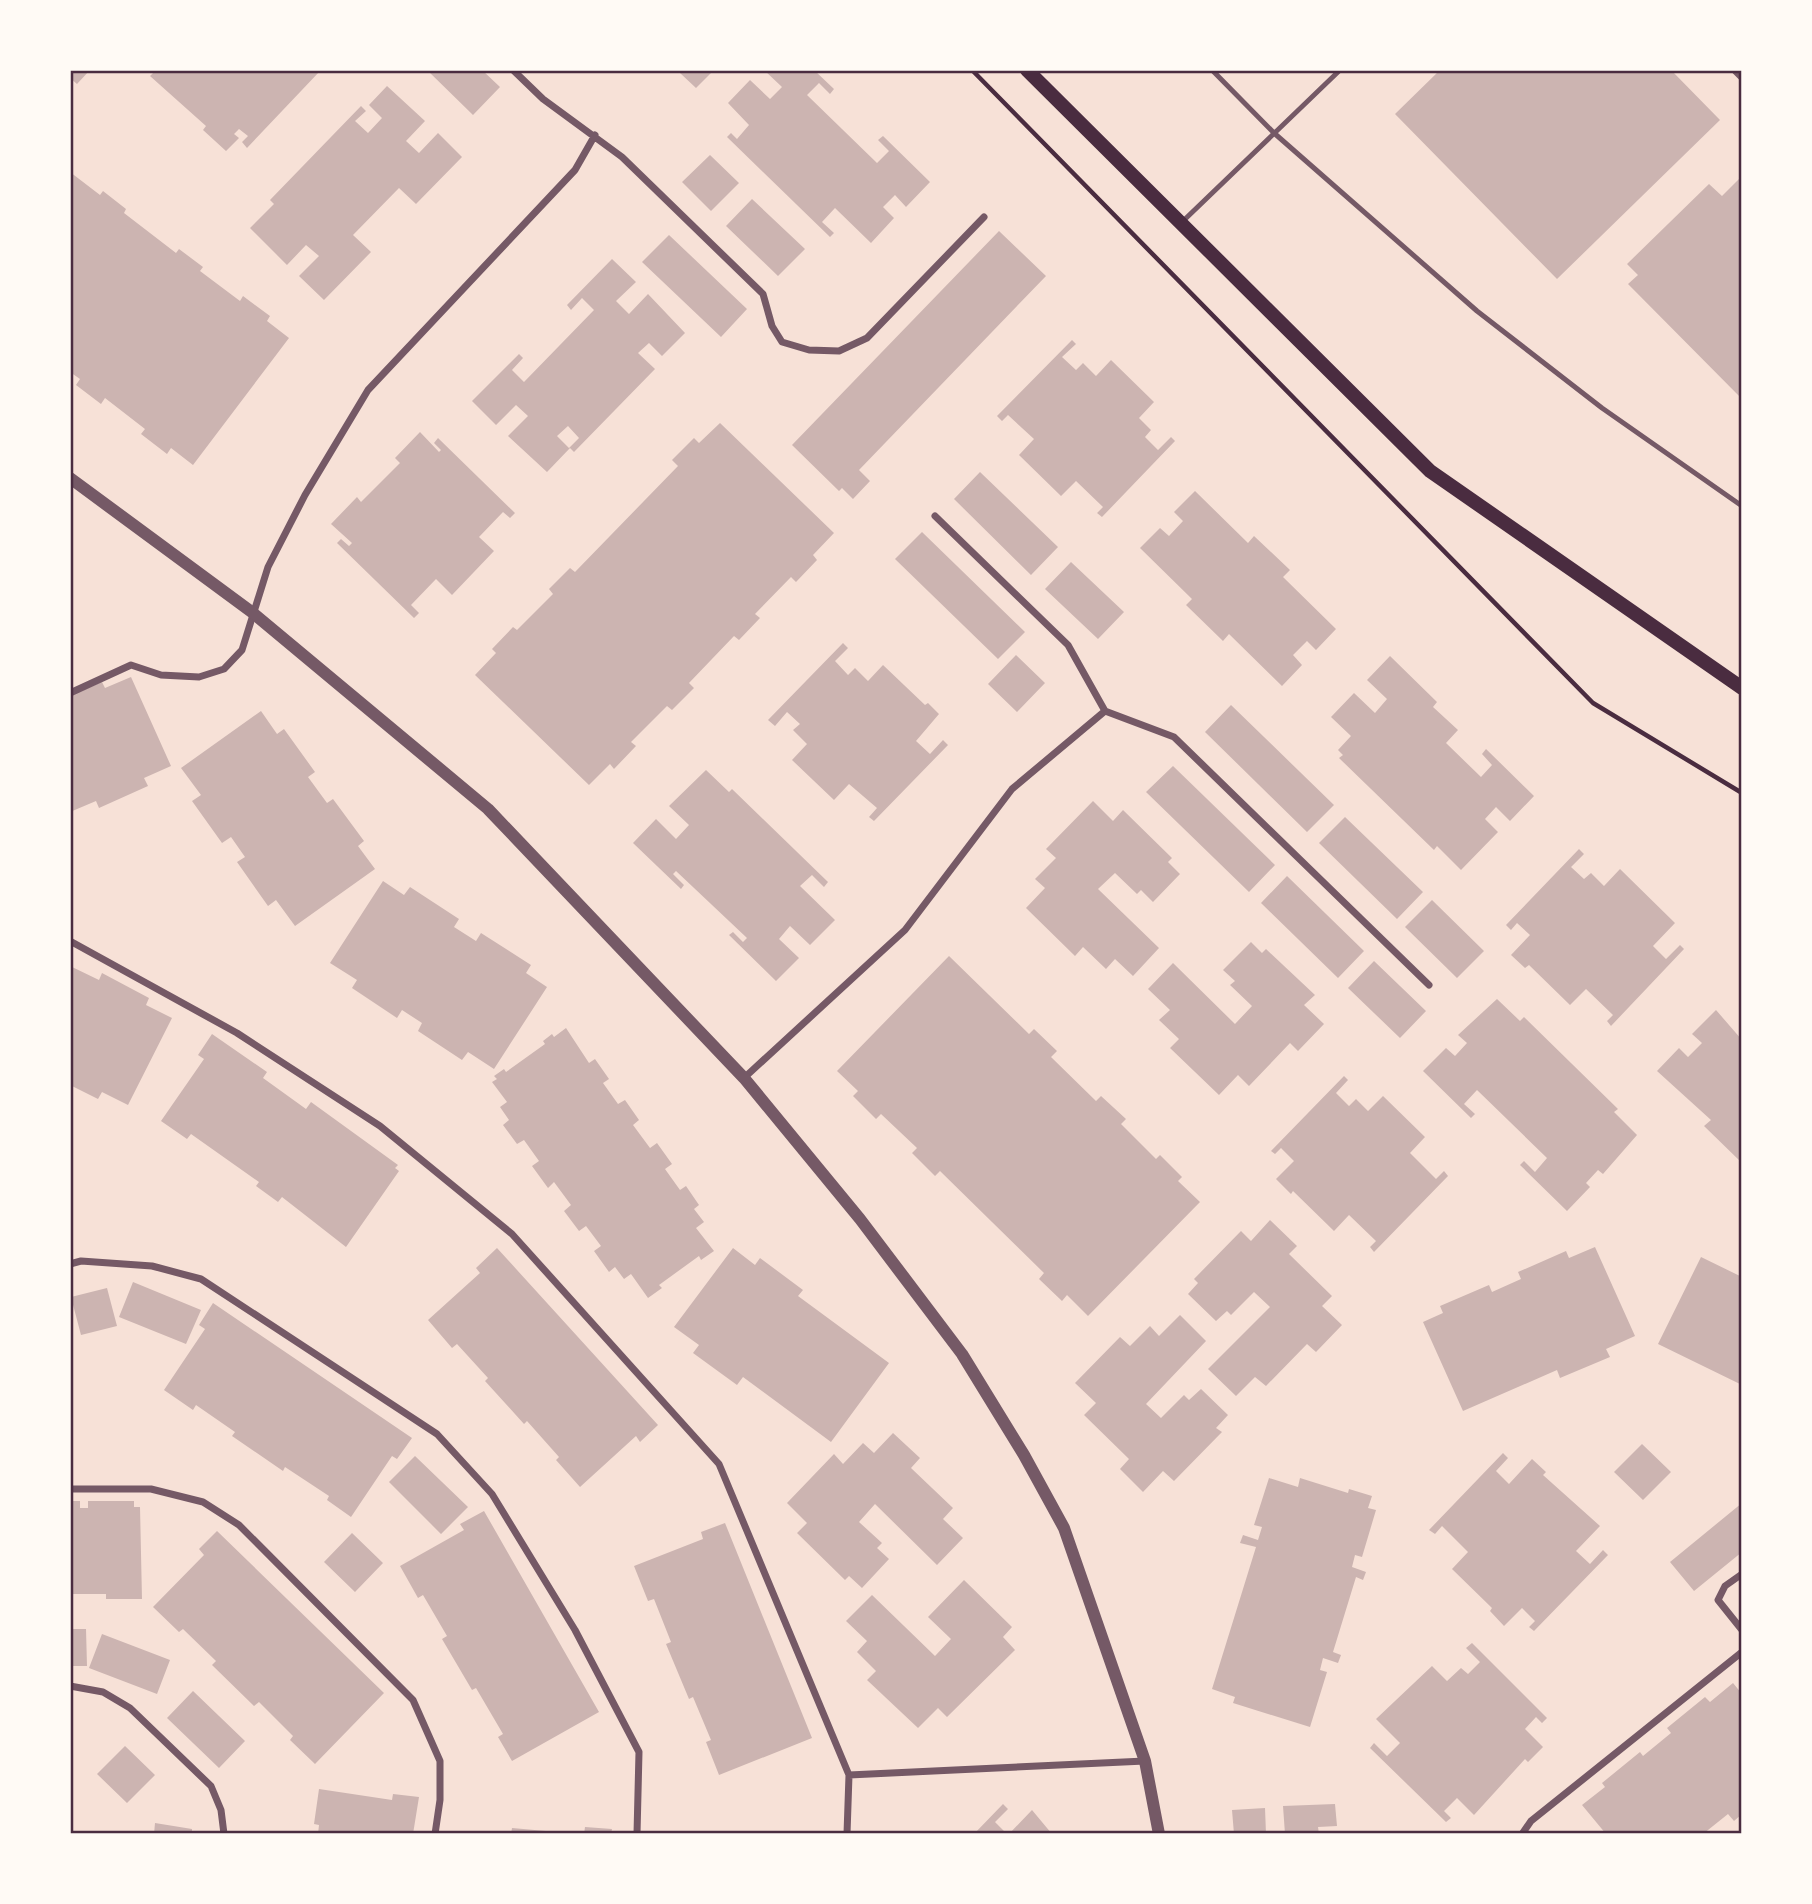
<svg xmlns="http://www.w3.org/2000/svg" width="1812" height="1904" font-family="Roboto,sans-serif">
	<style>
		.building { fill: #ccb4b1; fill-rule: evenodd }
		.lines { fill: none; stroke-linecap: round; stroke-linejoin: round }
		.path { stroke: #4a2c40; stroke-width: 4.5 }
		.service { stroke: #755966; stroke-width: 5 }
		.minor { stroke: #755966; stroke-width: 7 }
		.tertiary { stroke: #755966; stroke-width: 12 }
		.secondary { stroke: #4a2c40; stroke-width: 14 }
		.neatline { fill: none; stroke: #4a2c40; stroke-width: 2.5 }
	</style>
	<rect width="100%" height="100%" fill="#f7e1d7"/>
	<!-- building -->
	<path class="building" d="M70,70H90L77,84L70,78Z
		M156,70H304L308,73L312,70L320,71L247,148L242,142L248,136L239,129L234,134L239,138L226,151L203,130L206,126L150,76Z
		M427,70H482L500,87L473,115Z
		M683,70H714L696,88L680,73Z
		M764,70H814L834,89L830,94L819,83L807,95L877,163L889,151L878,140L883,136L930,182L906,207L895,195L883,207L894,218L871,243L835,208L822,222L834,233L830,237L727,137L731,133L737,139L749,125L728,103L750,80L770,99L782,87Z
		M1440,70H1671L1720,120L1557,279L1395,114Z
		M387,86L425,121L406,141L419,153L438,133L462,157L416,204L399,188L353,235L371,252L324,300L299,276L319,256L306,245L287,265L250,228L274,204L270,200L361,106L366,111L355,121L368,133L382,118L369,105Z
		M710,155L739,183L711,211L682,182Z
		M70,172L100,195L103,191L126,209L124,213L176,253L179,249L203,267L200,271L240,301L243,296L270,316L267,321L289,338L193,465L171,448L167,454L141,434L145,429L105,398L101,404L76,385L80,379L70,372Z
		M1742,176V399L1628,284L1638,275L1627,264L1709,184L1722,196Z
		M752,199L805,249L778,276L726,226Z
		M999,231L1046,276L859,470L870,481L853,499L842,488L839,491L792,445Z
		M669,235L747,309L721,337L642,262Z
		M612,259L636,282L616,301L629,314L648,294L685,333L662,356L649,343L638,353L655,369L574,452L570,448L547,472L508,436L528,416L516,405L496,425L472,401L519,354L523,358L512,370L524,382L594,310L582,298L571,310L567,305ZM568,426L579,438L569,448L557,436Z
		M1072,340L1076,344L1062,357L1076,370L1083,363L1096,376L1111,360L1154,402L1139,418L1151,430L1145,437L1158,450L1171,437L1175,441L1102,517L1097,513L1103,507L1076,481L1061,496L1019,455L1034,439L1008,415L1002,421L997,416Z
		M720,423L834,533L813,555L817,560L796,582L791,577L755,614L760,618L739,640L734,636L689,683L694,688L672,710L667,706L631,742L636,746L614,769L610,764L589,785L475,675L496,653L492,649L513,627L517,630L553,594L549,589L570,568L575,572L678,466L672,460L694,438L699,443Z
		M420,432L439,452L441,450L434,443L438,438L515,513L510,518L503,512L479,537L494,551L452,595L436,579L411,605L419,613L414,618L337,543L341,539L349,546L352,543L331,524L357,497L361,502L400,463L395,458Z
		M980,472L1058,547L1031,575L954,499Z
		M1195,491L1248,543L1254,536L1290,570L1283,577L1336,629L1316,650L1307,641L1293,655L1302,665L1282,686L1229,634L1223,641L1186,605L1192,599L1140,548L1160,528L1169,536L1183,521L1174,512Z
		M922,532L1025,632L998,659L895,559Z
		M1071,562L1124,612L1098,639L1045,589Z
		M843,643L848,648L835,661L848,675L855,668L868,681L883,665L925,705L928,703L939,714L916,741L930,754L943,740L948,745L874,821L869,817L877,808L849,784L834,800L792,760L807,744L793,730L800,724L787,712L775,726L768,720Z
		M1016,655L1045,683L1017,712L988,684Z
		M1390,656L1437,702L1433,707L1458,730L1446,743L1481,777L1492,765L1482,754L1486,749L1534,796L1510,821L1496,807L1485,819L1498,832L1461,870L1437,846L1434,850L1339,758L1343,755L1338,750L1351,736L1331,717L1354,693L1375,713L1387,699L1367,680Z
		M131,677L171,766L144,778L148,786L99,808L96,801L70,812V696L102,682L105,688Z
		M1231,705L1334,805L1307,832L1205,732Z
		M261,711L277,734L284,729L315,772L308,777L327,803L333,799L364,841L358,846L375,869L295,926L276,900L268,906L237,862L245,857L231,837L222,843L192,801L201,795L181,768Z
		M1173,766L1275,865L1249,892L1146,792Z
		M706,770L729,792L732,789L828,882L824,887L812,875L800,886L835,920L810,945L790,926L779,939L799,958L776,981L729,935L733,932L743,942L747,938L676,871L673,874L684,885L681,889L633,843L656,819L676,839L689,825L669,806Z
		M1093,801L1113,821L1123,810L1172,858L1168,862L1180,874L1153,902L1141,890L1137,894L1115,873L1098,889L1159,948L1133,976L1115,959L1106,969L1083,947L1075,956L1026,908L1045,888L1035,879L1056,858L1046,849Z
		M1345,817L1423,892L1397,919L1319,843Z
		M1579,849L1584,854L1571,867L1584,879L1591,873L1604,886L1620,869L1675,923L1653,946L1666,959L1680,945L1684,949L1611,1026L1607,1021L1613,1015L1586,989L1570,1005L1529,965L1525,968L1511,955L1530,935L1517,923L1511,930L1506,925Z
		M1287,876L1364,951L1338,978L1261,903Z
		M383,881L404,895L410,887L459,919L454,927L476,941L481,933L531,965L526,973L547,987L494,1069L468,1052L462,1060L418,1031L422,1023L402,1010L397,1018L352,988L357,980L330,963Z
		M1432,900L1484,951L1457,978L1405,927Z
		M1251,942L1262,953L1266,949L1315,995L1304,1005L1324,1024L1298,1051L1290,1043L1249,1086L1238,1075L1219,1095L1170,1048L1179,1039L1159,1020L1170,1010L1148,989L1173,963L1235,1024L1252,1006L1230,985L1235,981L1223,970Z
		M949,956L1029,1034L1034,1029L1057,1051L1051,1057L1096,1101L1101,1096L1126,1119L1121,1124L1156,1159L1160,1155L1182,1177L1178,1181L1200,1202L1088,1316L1067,1295L1062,1301L1039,1279L1044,1273L940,1171L935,1176L912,1153L917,1148L881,1114L876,1119L853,1096L858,1091L837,1071Z
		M1374,961L1426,1011L1400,1038L1348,988Z
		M70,966L99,980L102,973L149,998L146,1005L172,1018L128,1105L102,1092L98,1099L70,1085Z
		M1497,999L1520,1021L1524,1017L1618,1109L1614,1112L1637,1135L1603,1174L1598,1170L1586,1183L1590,1187L1567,1211L1520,1165L1524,1161L1535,1172L1547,1158L1477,1090L1464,1104L1475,1114L1471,1118L1423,1071L1446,1048L1455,1056L1467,1043L1458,1035Z
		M1716,1010L1742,1040V1163L1704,1126L1711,1120L1657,1071L1679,1048L1688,1057L1702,1043L1692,1034Z
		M566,1028L589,1063L595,1059L609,1079L603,1083L618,1104L625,1100L639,1120L633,1125L650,1148L657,1143L672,1164L665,1169L680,1190L686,1186L699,1205L694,1209L704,1222L696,1228L714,1251L701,1260L699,1256L659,1285L662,1288L648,1298L631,1274L624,1279L615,1267L609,1272L594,1251L601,1246L586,1226L579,1231L564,1211L571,1205L554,1182L548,1188L532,1166L539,1161L524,1140L517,1144L503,1125L509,1120L500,1107L507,1102L492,1082L497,1079L494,1076L504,1069L506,1072L545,1044L543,1041L552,1034L554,1037Z
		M212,1034L267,1072L263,1078L306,1109L311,1102L398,1165L395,1168L399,1171L346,1247L282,1197L278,1202L256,1186L259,1182L191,1134L187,1139L161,1121L204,1059L198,1055Z
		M1344,1076L1348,1080L1336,1093L1349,1106L1356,1099L1368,1111L1383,1096L1425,1137L1410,1153L1436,1179L1444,1171L1448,1176L1374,1252L1370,1247L1376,1241L1349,1215L1334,1231L1293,1191L1291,1194L1276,1179L1294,1161L1281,1148L1275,1154L1271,1151Z
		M1270,1220L1297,1246L1289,1254L1332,1296L1322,1306L1342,1325L1316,1352L1307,1344L1266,1386L1255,1377L1236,1396L1208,1369L1270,1307L1254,1292L1231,1315L1227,1311L1216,1321L1188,1294L1198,1283L1194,1279L1241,1231L1251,1241Z
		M1595,1247L1635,1336L1606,1349L1610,1357L1560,1378L1557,1370L1463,1411L1423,1322L1443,1313L1440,1306L1489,1285L1492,1292L1521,1279L1518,1272L1566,1251L1569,1258Z
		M497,1248L658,1425L640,1442L636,1436L580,1487L556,1460L559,1457L527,1421L524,1424L485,1381L488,1378L457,1344L452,1348L428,1320L480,1273L476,1268Z
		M733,1248L755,1265L760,1258L803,1290L798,1296L889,1363L831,1442L743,1377L737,1385L693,1353L699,1345L674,1327Z
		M1701,1257L1742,1277V1385L1658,1344Z
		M133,1282L201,1310L186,1344L119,1317Z
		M107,1288L117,1326L81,1335L71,1297Z
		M213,1303L412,1438L397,1459L392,1456L351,1517L327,1500L329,1496L285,1467L283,1471L232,1436L235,1432L196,1405L193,1410L164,1390L205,1329L199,1325Z
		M1180,1315L1206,1341L1146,1404L1161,1418L1184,1395L1189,1400L1201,1389L1228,1415L1216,1428L1222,1432L1174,1481L1163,1471L1143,1492L1120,1469L1129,1459L1084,1415L1096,1403L1075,1383L1120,1337L1130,1346L1150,1326L1159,1336Z
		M893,1433L920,1458L911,1468L953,1508L943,1519L963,1538L937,1565L875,1504L859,1522L882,1543L877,1548L889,1559L862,1588L849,1576L845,1580L797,1533L807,1523L787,1503L834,1454L843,1464L863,1443L874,1453Z
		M1642,1444L1671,1472L1643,1500L1614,1472Z
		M1503,1453L1508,1458L1496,1471L1509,1484L1532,1459L1546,1472L1543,1475L1600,1526L1576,1551L1590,1564L1603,1550L1608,1555L1534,1631L1529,1627L1535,1621L1522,1608L1504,1626L1490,1611L1492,1608L1452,1569L1468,1552L1442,1526L1435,1534L1429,1530Z
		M415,1456L468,1507L441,1534L389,1482Z
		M1269,1478L1298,1487L1300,1478L1348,1493L1349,1489L1372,1496L1368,1508L1376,1510L1362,1557L1355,1555L1352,1567L1366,1572L1363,1580L1356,1577L1333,1652L1341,1655L1338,1663L1323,1658L1320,1670L1327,1672L1310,1727L1233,1703L1235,1697L1212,1689L1256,1547L1240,1543L1243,1535L1258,1540L1262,1527L1254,1525Z
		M70,1501H80V1508H88V1501H134V1507H140L142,1599H106V1594H70Z
		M1742,1503V1552L1694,1591L1670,1562Z
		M484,1511L599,1712L512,1761L498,1737L503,1734L476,1688L472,1690L442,1639L447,1636L423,1595L418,1598L400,1566L464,1530L460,1524Z
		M725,1523L812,1738L719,1775L706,1742L711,1740L693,1697L689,1699L666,1644L671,1642L654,1599L648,1601L634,1566L703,1539L701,1532Z
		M217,1531L384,1693L315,1764L290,1740L293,1736L259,1702L254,1706L212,1665L216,1661L183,1629L179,1632L153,1607L204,1555L199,1549Z
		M352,1533L383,1563L355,1592L324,1562Z
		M964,1580L1012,1627L1003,1637L1015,1650L947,1717L938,1708L918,1728L867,1680L876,1671L857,1652L867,1641L846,1621L872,1595L935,1656L951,1639L928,1617Z
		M70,1629H86L87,1666H70Z
		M102,1634L170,1660L157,1694L89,1668Z
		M1472,1643L1547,1718L1542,1723L1536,1717L1525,1729L1543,1747L1528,1762L1525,1759L1474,1815L1457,1798L1444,1811L1451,1818L1446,1822L1370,1748L1374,1743L1387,1756L1400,1743L1376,1719L1432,1666L1447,1681L1461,1668L1468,1674L1480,1662L1466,1648Z
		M1733,1683L1742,1694V1814L1734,1821L1728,1814L1703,1834H1606L1582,1805L1605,1787L1602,1783L1640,1752L1643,1756L1671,1733L1667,1728L1705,1697L1710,1702Z
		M193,1691L245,1741L219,1768L167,1718Z
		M125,1746L155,1775L127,1803L97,1774Z
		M319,1789L392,1800L393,1794L419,1797L413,1834H318L319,1825L314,1824Z
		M1003,1804L1008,1809L995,1822L1007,1834H974Z
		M1335,1804L1337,1826L1318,1827L1319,1834H1285L1283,1806Z
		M1265,1808L1266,1834H1234L1232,1810Z
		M1032,1810L1052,1834H1009Z
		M155,1823L192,1829V1834H154Z
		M585,1827L612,1829L611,1834H584Z
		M512,1828L557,1832V1834H511Z"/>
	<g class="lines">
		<!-- path -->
		<path class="path" d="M972,70L1593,703L1742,793"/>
		<!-- service -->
		<path class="service" d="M1212,70L1274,133L1477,311L1602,408L1742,506
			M1733,70L1742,79
			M1181,223L1340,70"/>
		<!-- minor -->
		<path class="minor" d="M513,70L543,99L622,157L763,294L772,326L782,342L809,350L839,351L867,338L984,217
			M935,516L1068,645L1105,711L1174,737L1429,985
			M70,693L131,665L161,675L199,677L224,669L242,650L268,567L305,495L368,390L575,170L595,135
			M70,941L237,1033L380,1126L512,1234L719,1464L849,1775L847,1834
			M744,1078L905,930L1012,789L1105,711
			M70,1264L81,1261L152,1266L201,1279L437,1434L492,1494L575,1630L639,1752L637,1834
			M70,1489H151L203,1502L239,1525L413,1700L440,1761V1800L435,1834
			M1742,1574L1725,1586L1718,1600L1742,1630
			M70,1686L103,1692L130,1708L211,1786L221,1810L224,1834
			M849,1775L1145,1761
			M1522,1834L1531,1821L1742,1652"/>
		<!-- tertiary -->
		<path class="tertiary" d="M70,478L253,613L488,809L744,1078L860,1219L962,1354L1024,1455L1064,1528L1145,1761L1159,1834"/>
		<!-- secondary -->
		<path class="secondary" d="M1027,70L1430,471L1742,688"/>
	</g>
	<!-- border -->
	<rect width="1812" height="1904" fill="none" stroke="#fffaf5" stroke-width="144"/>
	<rect x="72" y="72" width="1668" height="1760" class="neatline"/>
</svg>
